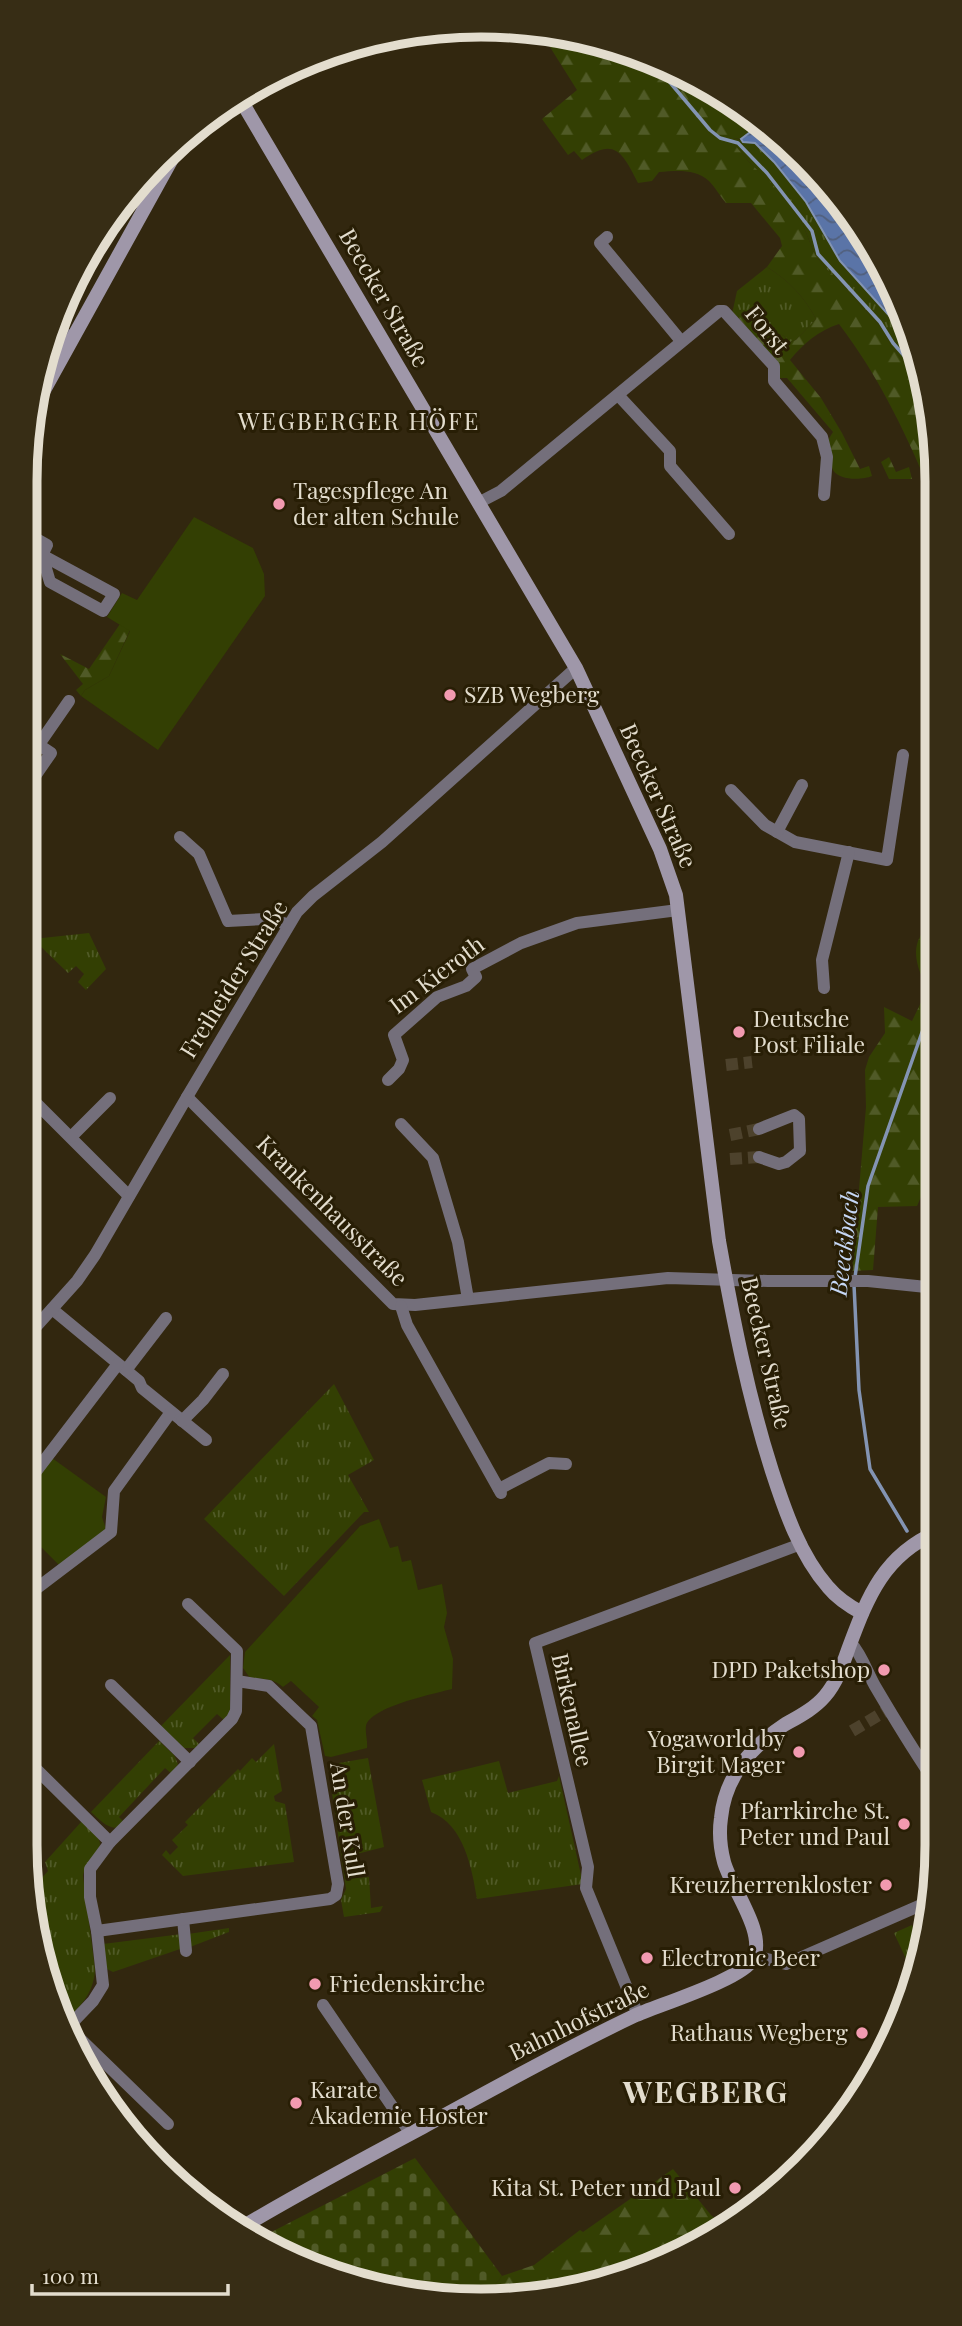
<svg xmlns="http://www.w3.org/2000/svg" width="962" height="2326" font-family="'Playfair Display',serif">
  <defs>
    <pattern id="grass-tufts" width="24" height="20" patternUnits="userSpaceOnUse" patternTransform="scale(1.75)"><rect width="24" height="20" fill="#333f03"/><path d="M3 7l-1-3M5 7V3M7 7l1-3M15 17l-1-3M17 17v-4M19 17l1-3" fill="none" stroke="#505a27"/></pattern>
    <pattern id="forest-firs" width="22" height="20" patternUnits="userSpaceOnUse" patternTransform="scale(1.75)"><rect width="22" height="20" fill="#333f03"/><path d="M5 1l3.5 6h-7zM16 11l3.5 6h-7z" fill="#505a27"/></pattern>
    <pattern id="cemetery-stones" width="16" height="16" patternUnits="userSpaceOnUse" patternTransform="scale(1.75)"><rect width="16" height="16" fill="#333f03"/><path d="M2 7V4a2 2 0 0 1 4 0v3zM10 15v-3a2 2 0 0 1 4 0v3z" fill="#505a27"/></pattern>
    <pattern id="water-waves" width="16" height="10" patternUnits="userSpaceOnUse" patternTransform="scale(1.75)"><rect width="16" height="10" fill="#5a74a7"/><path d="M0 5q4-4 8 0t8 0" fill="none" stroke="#51607d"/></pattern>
  </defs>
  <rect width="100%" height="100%" fill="#32270f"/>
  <g fill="url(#grass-tufts)">
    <path d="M 728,137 L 755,143 L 774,162 L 806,202 L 840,261 L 912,341 L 928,400 L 915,376 L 891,346 L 884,331 L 836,277 L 826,269 L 815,255 L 801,220 L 781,194 L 749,162 Z"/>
    <path d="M 767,267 C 789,281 804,296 816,319 L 796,340 L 790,342 L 784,336 L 732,314 L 737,291 Z"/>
    <path d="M 89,933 L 106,969 L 86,990 L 78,982 L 84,974 L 76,966 L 68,973 L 33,939 Z"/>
    <path d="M 334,1384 L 374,1460 L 348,1475 L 369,1512 L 364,1512 L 284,1596 L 204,1519 Z"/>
    <path d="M 230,1655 L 230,1714 L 224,1720 L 217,1714 L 193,1738 L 201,1746 L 196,1748 L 184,1748 L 161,1726 Z"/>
    <path d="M 159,1741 L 174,1755 L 178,1764 L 173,1775 L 165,1768 L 119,1817 L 125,1823 C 113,1835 101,1821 91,1812 Z"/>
    <path d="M 274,1744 L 282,1791 L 274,1796 L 275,1801 L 285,1804 L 294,1862 L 183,1876 L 162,1855 L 166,1850 L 170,1855 L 178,1847 L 172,1840 L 188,1825 L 185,1822 L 238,1769 L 240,1771 L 252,1758 L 256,1762 Z"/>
    <path d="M 368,1758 L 384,1847 L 353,1855 L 356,1878 L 369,1877 L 371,1908 L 383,1906 L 380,1912 L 344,1917 L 341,1900 L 346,1889 L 330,1779 L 338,1774 L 339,1763 Z"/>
    <path d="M 499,1761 L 508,1793 L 557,1781 L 559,1776 L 583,1884 L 477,1899 C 472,1869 464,1824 431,1812 L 422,1780 Z"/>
    <path d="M 82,1821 C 118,1852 90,1846 83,1876 L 95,1969 C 94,1993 81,2005 66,2021 L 49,1992 L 32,1889 L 48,1871 L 45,1862 Z"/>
    <path d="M 912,1925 L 921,1946 L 917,1972 L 913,1974 L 894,1933 Z"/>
    <path d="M 229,1928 L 229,1932 L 190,1947 L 188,1934 Z"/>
    <path d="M 182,1934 L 183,1948 L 113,1972 L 107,1969 L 103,1944 Z"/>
  </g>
  <g fill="url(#forest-firs)">
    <path d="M 538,28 L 627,49 L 734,101 L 761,124 L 741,139 L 729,138 L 749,162 L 782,194 L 801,220 L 815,255 L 826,269 L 836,277 L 884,331 L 891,346 L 915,376 L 928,400 L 934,422 L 934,485 L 927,484 C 903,427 877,374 839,324 C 818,331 804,343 790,360 L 821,398 L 842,433 L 860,469 L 869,466 L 872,476 C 863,480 839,481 833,470 C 829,462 830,448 828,440 L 833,432 L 787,378 L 780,378 L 777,361 L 736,315 L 784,336 L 790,342 L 796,340 L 816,319 C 804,296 789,281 767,267 L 782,246 L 780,238 L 751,203 L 726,203 C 720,196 715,187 709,181 C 695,168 675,171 659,172 L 652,181 L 638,183 C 622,152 615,137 582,160 L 574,151 L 568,155 L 542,119 L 577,90 Z"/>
    <path d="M 889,457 L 896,472 L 909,467 L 912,479 L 889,479 L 881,462 Z"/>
    <path d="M 120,624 L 130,630 L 109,676 L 85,690 L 81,696 L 76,690 L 83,684 L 60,654 L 89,669 Z"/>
    <path d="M 935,893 L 936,1170 L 927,1183 L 917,1206 L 878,1207 L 873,1270 L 852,1271 L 866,1107 L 865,1070 L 869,1057 L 885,1033 L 884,1007 L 912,1021 L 927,990 C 921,974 912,958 918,941 C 921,934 926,927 928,920 C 930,910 930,902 935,893 Z"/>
    <path d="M 673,2169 L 711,2215 L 726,2228 L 570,2293 L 487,2295 L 502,2276 L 534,2265 L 580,2230 L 583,2232 Z"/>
  </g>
  <path fill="url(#cemetery-stones)" d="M 415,2158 L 502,2276 L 487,2295 L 421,2298 L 254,2241 Z"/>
  <g fill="#333f03">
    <path d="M 194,517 L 253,548 L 264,574 L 265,596 L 158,750 L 81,696 L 85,690 L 109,676 L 130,631 L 107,617 L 122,593 L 137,600 Z"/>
    <path d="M 52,1458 L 106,1497 L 102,1517 L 106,1529 L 60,1566 L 25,1531 L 24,1496 Z"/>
    <path d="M 379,1519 L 390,1548 L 398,1546 L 402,1562 L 411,1560 L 418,1590 L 442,1584 L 447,1613 L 444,1627 L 453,1659 L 452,1689 C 433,1694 370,1707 366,1726 C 365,1733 368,1742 367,1748 L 331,1757 L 325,1756 L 317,1720 L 312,1716 L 319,1707 L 291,1681 L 283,1687 C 272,1678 264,1679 250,1678 L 243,1668 L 245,1652 L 360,1526 Z"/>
  </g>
  <path fill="url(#water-waves)" stroke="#8394b3" stroke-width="2" d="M 761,124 L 824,180 L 903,306 L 912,341 L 840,261 L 806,202 L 774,162 L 755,143 L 743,142 L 741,139 Z"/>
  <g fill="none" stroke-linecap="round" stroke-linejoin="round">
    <g stroke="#8394b3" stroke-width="3.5">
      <path d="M 652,61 L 710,130 L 720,138 L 738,143 L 767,173 L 812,231 L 818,254 L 880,322 L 893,343 L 914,367 L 926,393"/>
      <path d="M 855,1277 L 868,1186 L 926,1021 L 935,1002"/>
      <path d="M 854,1285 L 859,1390 L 870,1469 L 907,1531"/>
      <path d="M 924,1554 L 937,1573"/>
    </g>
    <g stroke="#4d422c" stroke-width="12" stroke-dasharray="12 6" stroke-linecap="butt">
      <path d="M 726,1065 L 752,1062"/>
      <path d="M 730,1135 L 759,1129"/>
      <path d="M 730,1159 L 759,1157"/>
      <path d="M 852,1731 L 889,1709"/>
    </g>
    <g stroke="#746f7b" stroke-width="12">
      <path d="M 607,237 L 600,243 L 681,341"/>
      <path d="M 52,326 L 72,338"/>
      <path d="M 618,395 L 670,451 L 670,466 L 729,534"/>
      <path d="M 478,503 L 501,491 L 719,311 L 724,311 L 774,366 L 774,381 L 822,437 L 827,457 L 824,495"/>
      <path d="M 24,532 L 47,545 L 42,555 L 50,582 L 103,611 L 114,594 L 42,555"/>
      <path d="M 24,766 L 69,701"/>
      <path d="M 731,790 L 765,825 L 795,842 L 887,860 L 903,755"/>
      <path d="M 24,792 L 51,753 L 39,745"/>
      <path d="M 777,832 L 802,785"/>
      <path d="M 180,837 L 199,854 L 228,921 L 265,919 L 288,924"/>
      <path d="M 824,988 L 822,960 L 849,852"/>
      <path d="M 24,1023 L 28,1020"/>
      <path d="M 388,1080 L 399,1069 L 403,1060 L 394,1035 L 437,997 L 466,986 L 476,977 L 472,969 L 521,943 L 577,923 L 678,910"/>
      <path d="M 24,1091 L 129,1196"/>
      <path d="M 187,1097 L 393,1304 L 415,1305 L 668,1278 L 768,1281 L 868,1281 L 936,1288"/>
      <path d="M 401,1124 L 433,1158 L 458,1242 L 468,1299"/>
      <path d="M 759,1129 L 794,1115 L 799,1119 L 800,1151 L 786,1162 L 779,1164 L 759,1157"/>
      <path d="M 71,1137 L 110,1098"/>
      <path d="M 401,1306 L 407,1325 L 501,1493"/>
      <path d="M 52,1309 L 139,1381 L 142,1388 L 206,1440"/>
      <path d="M 24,1340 L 77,1281 L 95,1255 L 187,1097 L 297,912 L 313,896 L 382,842 L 576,668"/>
      <path d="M 126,1370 L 166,1318"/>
      <path d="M 182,1421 L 203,1400 L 223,1374"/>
      <path d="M 24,1487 L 118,1364"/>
      <path d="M 499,1489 L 549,1463 L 566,1464"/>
      <path d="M 24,1598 L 111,1532 L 114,1491 L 171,1412"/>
      <path d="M 851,1643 C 862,1655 867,1672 875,1686 C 895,1720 915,1753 937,1785"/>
      <path d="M 111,1685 L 190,1762"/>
      <path d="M 29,1762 L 110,1842"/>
      <path d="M 183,1919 L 186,1951"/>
      <path d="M 97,1931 L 330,1899 L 336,1895 L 338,1884 L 311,1726 L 269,1686 L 237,1681"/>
      <path d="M 755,1956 L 786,1964 L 928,1902"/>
      <path d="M 323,2005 L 411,2134"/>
      <path d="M 638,2015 L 586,1888 L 588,1867 L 535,1643 L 801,1544"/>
      <path d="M 69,2026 L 93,2001 L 103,1985 L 97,1931 L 90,1897 L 90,1869 L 110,1842 L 232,1719 L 236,1711 L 237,1651 L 188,1604"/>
      <path d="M 71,2030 L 168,2124"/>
    </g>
    <g stroke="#9f97a9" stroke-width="14">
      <path d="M 239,97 L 576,668 L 660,849 L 676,895 L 719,1241 C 733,1319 748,1396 772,1471 C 785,1511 800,1555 828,1587 C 837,1598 849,1606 862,1613"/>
      <path d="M 38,401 L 184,137"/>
      <path d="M 239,2229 C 299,2193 361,2160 423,2127 C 493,2089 562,2050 634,2016 C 658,2005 743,1979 753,1959 C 767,1933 731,1888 724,1862 C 720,1847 719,1832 721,1818 C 725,1777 751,1747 784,1725 C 798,1717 814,1709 825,1696 C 837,1682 843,1664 849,1647 C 868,1596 884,1555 937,1532"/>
    </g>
  </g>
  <g fill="#f29ab0" stroke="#281e05" stroke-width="2.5">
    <circle cx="279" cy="504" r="7"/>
    <circle cx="450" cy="695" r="7"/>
    <circle cx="739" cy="1032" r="7"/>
    <circle cx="884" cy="1670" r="7"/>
    <circle cx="799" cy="1752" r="7"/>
    <circle cx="904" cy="1824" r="7"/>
    <circle cx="886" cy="1885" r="7"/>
    <circle cx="647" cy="1958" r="7"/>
    <circle cx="315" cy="1984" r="7"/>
    <circle cx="862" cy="2033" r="7"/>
    <circle cx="296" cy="2103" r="7"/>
    <circle cx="735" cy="2188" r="7"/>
  </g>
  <g text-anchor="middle" stroke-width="6" stroke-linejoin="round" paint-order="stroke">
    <g font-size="23" fill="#e3ddce" stroke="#281e05">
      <text transform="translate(384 298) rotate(60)" y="8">Beecker Straße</text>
      <text transform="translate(767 330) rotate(51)" y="8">Forst</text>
      <text transform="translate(658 796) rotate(66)" y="8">Beecker Straße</text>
      <text transform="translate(437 975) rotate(-37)" y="8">Im Kieroth</text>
      <text transform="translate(234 979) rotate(-58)" y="8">Freiheider Straße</text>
      <text transform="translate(332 1211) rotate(45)" y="8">Krankenhausstraße</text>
      <text transform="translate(766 1353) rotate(77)" y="8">Beecker Straße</text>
      <text transform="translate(572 1710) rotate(77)" y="8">Birkenallee</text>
      <text transform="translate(347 1820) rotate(81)" y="8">An der Kull</text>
      <text transform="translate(579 2021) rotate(-26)" y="8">Bahnhofstraße</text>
    </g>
    <g font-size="23" fill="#e3ddce" stroke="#281e05" text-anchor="start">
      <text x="293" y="499">Tagespflege An<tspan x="293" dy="26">der alten Schule</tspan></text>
      <text x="464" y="703">SZB Wegberg</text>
      <text x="753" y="1027">Deutsche<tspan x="753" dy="26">Post Filiale</tspan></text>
      <text x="870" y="1678" text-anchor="end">DPD Paketshop</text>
      <text x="785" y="1747" text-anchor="end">Yogaworld by<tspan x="785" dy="26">Birgit Mager</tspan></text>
      <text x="890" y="1819" text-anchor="end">Pfarrkirche St.<tspan x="890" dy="26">Peter und Paul</tspan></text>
      <text x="872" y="1893" text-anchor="end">Kreuzherrenkloster</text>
      <text x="661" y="1966">Electronic Beer</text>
      <text x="329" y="1992">Friedenskirche</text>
      <text x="848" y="2041" text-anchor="end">Rathaus Wegberg</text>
      <text x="310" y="2098">Karate<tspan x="310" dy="26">Akademie Hoster</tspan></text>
      <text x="721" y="2196" text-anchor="end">Kita St. Peter und Paul</text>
    </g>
    <g font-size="24" letter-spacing="2" fill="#e3ddce" stroke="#281e05">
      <text x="359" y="430">WEGBERGER HÖFE</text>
    </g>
    <g font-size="24" font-style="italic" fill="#c6d7f5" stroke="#281e05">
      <text transform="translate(845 1243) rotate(-83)" y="8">Beeckbach</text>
    </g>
    <g font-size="30" font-weight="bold" letter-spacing="2" fill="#e3ddce" stroke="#281e05">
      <text x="706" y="2103">WEGBERG</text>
    </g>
  </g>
  <path d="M0 0H962V2326H0ZM481 37H481A444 444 0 0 1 925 481V1845A444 444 0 0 1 481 2289H481A444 444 0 0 1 37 1845V481A444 444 0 0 1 481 37Z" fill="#372d15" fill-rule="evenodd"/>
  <path fill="none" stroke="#e3ddce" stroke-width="9" d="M481 37H481A444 444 0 0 1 925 481V1845A444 444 0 0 1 481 2289H481A444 444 0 0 1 37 1845V481A444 444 0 0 1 481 37Z"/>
  <path d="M32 2284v10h196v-10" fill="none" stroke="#e3ddce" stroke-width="3.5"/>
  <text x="42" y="2284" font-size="21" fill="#e3ddce" stroke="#281e05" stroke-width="5" paint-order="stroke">100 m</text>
</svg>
